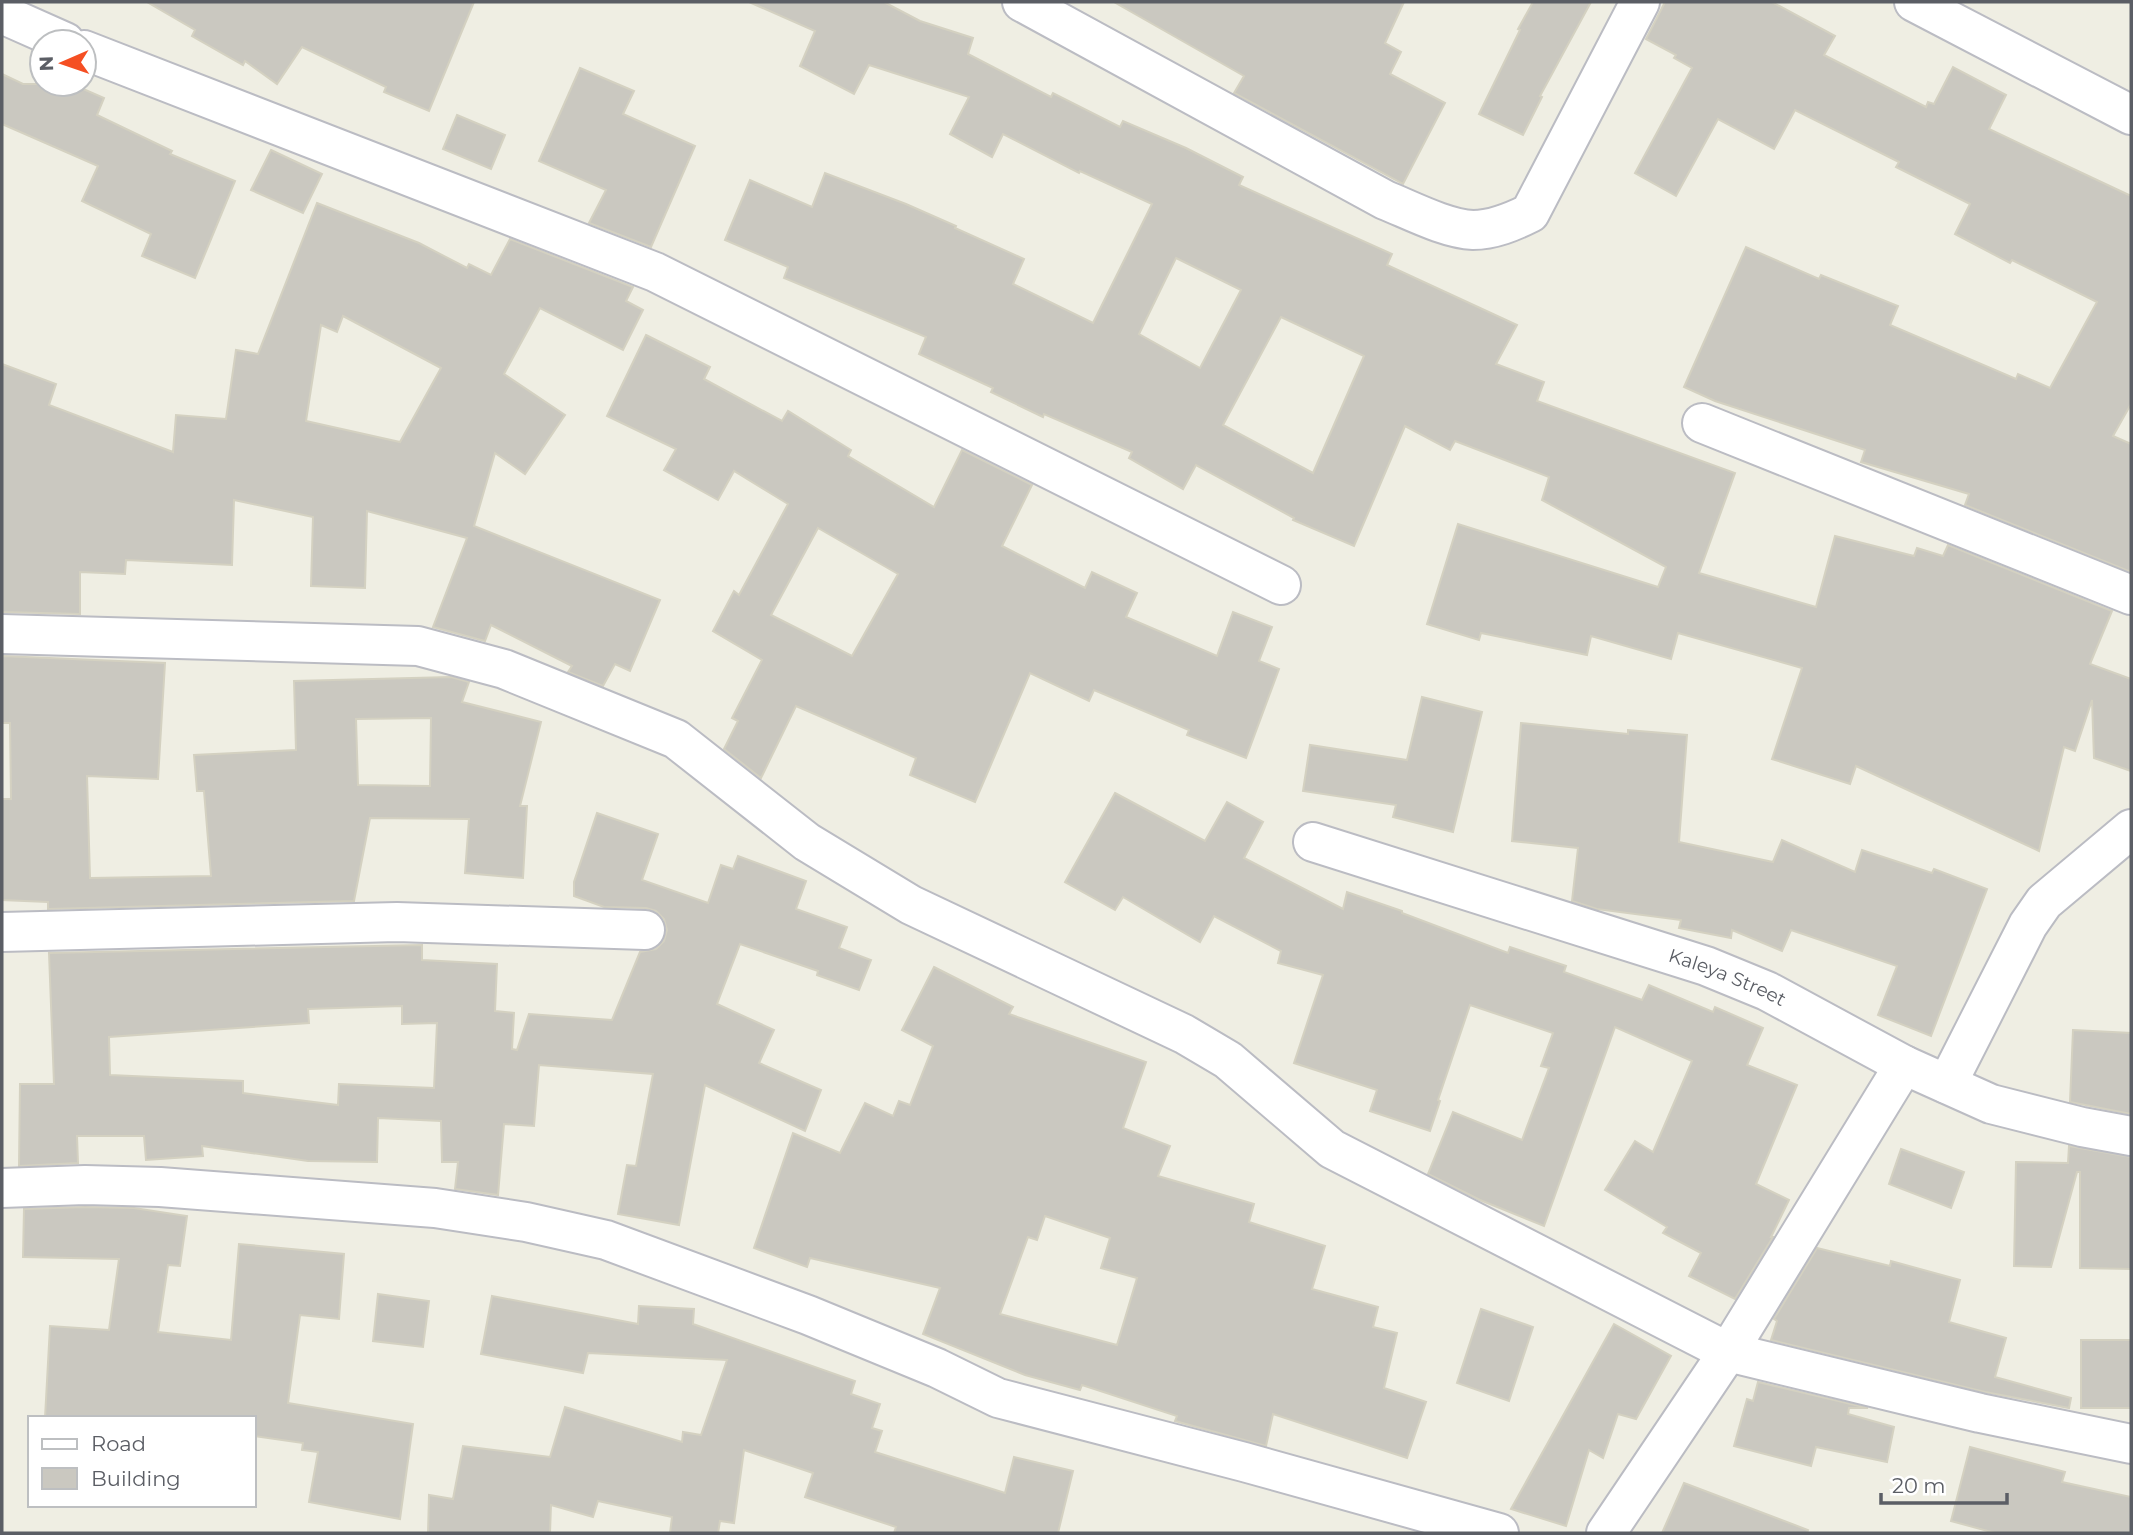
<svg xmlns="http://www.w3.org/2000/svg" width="2133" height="1535" font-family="Montserrat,sans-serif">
  <rect width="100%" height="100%" fill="#efeee3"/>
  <g fill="#cac8c0" stroke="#d4d1c1" stroke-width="2" fill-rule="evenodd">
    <path d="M 147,2 L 474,2 L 429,111 L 384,92 L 386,87 L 302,47 L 277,84 L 245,61 L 243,65 L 192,36 L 195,30 Z"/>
    <path d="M 749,2 L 884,2 L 920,21 L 973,38 L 968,54 L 1051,97 L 1053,93 L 1120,127 L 1123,121 L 1186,148 L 1243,177 L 1239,185 L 1392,254 L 1387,265 L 1517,325 L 1496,364 L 1544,382 L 1537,401 L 1735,473 L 1699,573 L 1816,607 L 1835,536 L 1914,556 L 1917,548 L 1943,556 L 1948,545 L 2112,611 L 2090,664 L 2131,679 L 2131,771 L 2094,758 L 2092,700 L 2075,751 L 2064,747 L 2039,851 L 1856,766 L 1850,784 L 1772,759 L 1802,668 L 1678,633 L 1671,659 L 1591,636 L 1587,655 L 1481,633 L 1479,640 L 1427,624 L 1458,524 L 1658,587 L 1666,567 L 1542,500 L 1549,477 L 1455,441 L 1450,450 L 1405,426 L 1354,546 L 1293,520 L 1294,518 L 1196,465 L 1183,489 L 1129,458 L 1132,452 L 1044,414 L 1043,417 L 991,392 L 993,388 L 919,354 L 926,337 L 784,278 L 788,267 L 725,240 L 750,180 L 812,207 L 825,173 L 906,204 L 956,226 L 955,228 L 1024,259 L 1013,284 L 1093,323 L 1152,204 L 1080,171 L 1079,173 L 1003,134 L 992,157 L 950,134 L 969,97 L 869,65 L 854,94 L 800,66 L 815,31 ZM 1176,258 L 1241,290 L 1200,368 L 1139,334 ZM 1281,317 L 1364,356 L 1313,473 L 1223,425 Z"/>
    <path d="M 1114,2 L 1404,2 L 1385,43 L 1401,52 L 1390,74 L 1445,103 L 1403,184 L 1234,93 L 1244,76 Z"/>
    <path d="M 1533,2 L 1591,2 L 1540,96 L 1542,97 L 1523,135 L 1479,114 L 1520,30 L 1518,29 Z"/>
    <path d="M 1665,2 L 1772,2 L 1835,36 L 1824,55 L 1926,107 L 1928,102 L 1934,104 L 1953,67 L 2006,95 L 1989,129 L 2131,196 L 2131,404 L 2113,436 L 2131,444 L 2131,572 L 1965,505 L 1969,494 L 1861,462 L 1865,450 L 1715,401 L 1684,387 L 1746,247 L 1819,279 L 1821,275 L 1898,306 L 1890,325 L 2016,379 L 2018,374 L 2050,388 L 2097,302 L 2012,260 L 2010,263 L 1955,234 L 1970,204 L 1896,167 L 1899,162 L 1795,110 L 1774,149 L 1718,119 L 1676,196 L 1635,173 L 1692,68 L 1674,58 L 1676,55 L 1646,39 Z"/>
    <path d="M 580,68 L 634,91 L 623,114 L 695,146 L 651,247 L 589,223 L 606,190 L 539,161 Z"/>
    <path d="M 2,74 L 23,84 L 72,84 L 104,98 L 97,115 L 172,151 L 170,154 L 235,181 L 195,278 L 142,256 L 151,234 L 82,201 L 98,166 L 2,124 Z"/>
    <path d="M 457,115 L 505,135 L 491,169 L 443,149 Z"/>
    <path d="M 271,150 L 322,174 L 303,213 L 251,190 Z"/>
    <path d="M 317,203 L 419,243 L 467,268 L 469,264 L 491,275 L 510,239 L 633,287 L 626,301 L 643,310 L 623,350 L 540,308 L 504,374 L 565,415 L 525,474 L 495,453 L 474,526 L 660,600 L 630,671 L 615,664 L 603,686 L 568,672 L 572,666 L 491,625 L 485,641 L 433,627 L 467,538 L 367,511 L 365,588 L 311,586 L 313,517 L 234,500 L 232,565 L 126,560 L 125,574 L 80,572 L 80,614 L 2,612 L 2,364 L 56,384 L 49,405 L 173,452 L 176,415 L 226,419 L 236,350 L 258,354 ZM 343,316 L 441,368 L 400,442 L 306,421 L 321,325 L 337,332 Z"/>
    <path d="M 646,335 L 710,367 L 704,379 L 782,421 L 788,411 L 851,450 L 848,456 L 934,507 L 962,450 L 1032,485 L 1002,546 L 1085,588 L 1092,572 L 1137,593 L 1126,617 L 1217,656 L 1233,612 L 1272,627 L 1259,661 L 1279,669 L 1246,758 L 1187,735 L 1189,730 L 1094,690 L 1089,701 L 1030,673 L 975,802 L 910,775 L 916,758 L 796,706 L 761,778 L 724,749 L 738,721 L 732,718 L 762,660 L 713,631 L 734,591 L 739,595 L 788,504 L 734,471 L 718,500 L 664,470 L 676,449 L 607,416 ZM 818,528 L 898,574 L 852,656 L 771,615 Z"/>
    <path d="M 2,656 L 165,663 L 158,779 L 87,776 L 90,878 L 211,876 L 204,791 L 197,791 L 194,755 L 296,750 L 294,681 L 451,677 L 469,682 L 462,702 L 541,722 L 520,806 L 527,806 L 523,878 L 465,873 L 469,819 L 370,818 L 354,901 L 48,909 L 48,902 L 2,900 L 2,799 L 11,799 L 10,723 L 2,723 ZM 431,718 L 430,786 L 358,785 L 356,719 Z"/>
    <path d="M 1422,697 L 1482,712 L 1453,832 L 1393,817 L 1396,805 L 1303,791 L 1310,745 L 1407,760 Z"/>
    <path d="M 1521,723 L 1628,734 L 1628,730 L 1687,735 L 1679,842 L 1773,862 L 1782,840 L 1855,872 L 1862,850 L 1932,873 L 1934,869 L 1987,889 L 1931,1036 L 1878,1015 L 1897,966 L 1791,930 L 1782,951 L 1732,930 L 1731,938 L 1679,928 L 1681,920 L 1597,909 L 1572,901 L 1578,848 L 1512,841 Z"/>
    <path d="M 1115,793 L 1205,841 L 1227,802 L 1263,822 L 1244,858 L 1343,909 L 1347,892 L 1402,911 L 1402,913 L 1508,953 L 1510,947 L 1566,966 L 1564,972 L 1642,1000 L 1649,985 L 1713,1012 L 1715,1007 L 1763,1028 L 1747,1065 L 1797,1085 L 1756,1184 L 1789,1200 L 1771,1237 L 1773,1237 L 1735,1299 L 1689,1276 L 1701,1253 L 1663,1233 L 1667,1227 L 1605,1190 L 1635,1141 L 1653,1152 L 1692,1061 L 1615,1027 L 1544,1226 L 1480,1200 L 1428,1174 L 1453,1112 L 1522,1140 L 1549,1068 L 1541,1066 L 1553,1033 L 1470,1005 L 1438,1100 L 1440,1101 L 1430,1131 L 1370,1111 L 1377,1090 L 1294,1063 L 1323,975 L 1278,963 L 1281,951 L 1214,916 L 1200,942 L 1123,897 L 1115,910 L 1065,882 Z"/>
    <path d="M 597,813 L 658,834 L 642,880 L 708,903 L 721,865 L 733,869 L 738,856 L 806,881 L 796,909 L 847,927 L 839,948 L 871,960 L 859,990 L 817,975 L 818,971 L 740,944 L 717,1004 L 774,1030 L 759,1063 L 821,1090 L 805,1131 L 705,1085 L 679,1225 L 618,1214 L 627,1165 L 636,1166 L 653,1074 L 539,1065 L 534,1126 L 504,1124 L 498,1195 L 455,1189 L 458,1162 L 442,1162 L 441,1121 L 378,1118 L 377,1162 L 308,1161 L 202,1146 L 203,1156 L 146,1160 L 144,1136 L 77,1136 L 78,1163 L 19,1166 L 20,1084 L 54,1084 L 49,953 L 422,945 L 422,960 L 497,964 L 495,1011 L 514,1013 L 512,1049 L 517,1050 L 529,1014 L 612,1020 L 640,952 L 656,949 L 664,941 L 667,930 L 664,919 L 656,911 L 646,908 L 604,907 L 574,896 L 574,882 ZM 402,1006 L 402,1024 L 437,1023 L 434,1088 L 339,1084 L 338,1105 L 243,1093 L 243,1081 L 110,1075 L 109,1037 L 309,1023 L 308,1009 Z"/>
    <path d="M 934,967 L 1013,1007 L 1009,1014 L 1146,1062 L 1123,1128 L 1170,1146 L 1158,1176 L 1254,1204 L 1249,1222 L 1325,1246 L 1312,1289 L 1378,1307 L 1373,1327 L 1397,1333 L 1384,1388 L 1426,1402 L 1407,1458 L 1273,1414 L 1266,1446 L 1175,1421 L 1177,1416 L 1082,1385 L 1080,1390 L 1025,1375 L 923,1334 L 940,1288 L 810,1258 L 807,1267 L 754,1248 L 793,1133 L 840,1153 L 865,1103 L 893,1116 L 899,1101 L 910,1105 L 933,1046 L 902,1030 ZM 1045,1216 L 1110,1238 L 1101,1268 L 1137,1278 L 1117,1345 L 1000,1314 L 1028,1237 L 1037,1240 Z"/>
    <path d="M 2073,1030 L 2131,1033 L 2131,1114 L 2070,1102 Z"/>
    <path d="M 2069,1146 L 2131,1157 L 2131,1269 L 2080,1268 L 2080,1172 L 2077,1172 L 2051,1267 L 2014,1266 L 2016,1162 L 2068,1163 Z"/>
    <path d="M 1901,1149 L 1964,1172 L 1951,1208 L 1889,1184 Z"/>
    <path d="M 85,1207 L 134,1208 L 187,1216 L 180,1266 L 168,1265 L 158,1332 L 231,1340 L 239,1244 L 344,1254 L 339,1319 L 300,1315 L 288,1403 L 413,1424 L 400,1519 L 309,1502 L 318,1452 L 302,1450 L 303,1443 L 254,1436 L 254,1418 L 45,1418 L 50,1326 L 109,1330 L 119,1259 L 23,1257 L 24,1209 Z"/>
    <path d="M 1817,1248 L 1890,1266 L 1891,1261 L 1960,1280 L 1949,1322 L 2006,1338 L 1995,1377 L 2071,1398 L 2069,1408 L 1985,1392 L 1771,1340 L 1777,1321 L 1774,1319 Z"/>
    <path d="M 378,1294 L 429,1301 L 423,1347 L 373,1341 Z"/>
    <path d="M 492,1296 L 638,1324 L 639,1306 L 694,1309 L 693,1324 L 855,1381 L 851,1394 L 880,1404 L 872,1428 L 882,1431 L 875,1452 L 1005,1493 L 1014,1457 L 1073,1471 L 1058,1533 L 894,1533 L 896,1527 L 805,1497 L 813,1473 L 744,1450 L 734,1523 L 720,1521 L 718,1533 L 670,1533 L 672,1517 L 598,1501 L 593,1517 L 551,1505 L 550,1533 L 428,1533 L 429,1495 L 453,1499 L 463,1446 L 550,1457 L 565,1407 L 682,1442 L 683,1432 L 701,1435 L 727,1360 L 588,1353 L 583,1373 L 481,1354 Z"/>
    <path d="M 1481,1309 L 1533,1327 L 1509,1401 L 1457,1383 Z"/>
    <path d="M 1614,1324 L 1671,1356 L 1636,1419 L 1618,1414 L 1603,1458 L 1589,1450 L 1566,1526 L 1511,1509 Z"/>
    <rect x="2081" y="1340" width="50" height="68"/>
    <path d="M 1758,1382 L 1868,1408 L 1849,1408 L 1848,1414 L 1894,1427 L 1887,1462 L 1816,1447 L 1811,1466 L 1734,1446 L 1747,1399 L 1753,1401 Z"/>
    <path d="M 1970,1447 L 2065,1472 L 2062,1482 L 2131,1497 L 2131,1533 L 1995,1533 L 1951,1521 Z"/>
    <path d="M 1684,1483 L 1808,1530 L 1807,1533 L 1662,1533 Z"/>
  </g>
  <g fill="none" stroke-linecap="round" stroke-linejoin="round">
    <defs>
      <g id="minor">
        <path d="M 1022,2 L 1385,200 C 1410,210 1446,229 1473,230 C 1493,230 1512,222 1530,213 L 1640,2"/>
        <path d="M 1914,2 L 2131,115"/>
        <path d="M 2,14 L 65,42"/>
        <path d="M 84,50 L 655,272 L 1281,585"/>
        <path d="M 1702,423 L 2131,595"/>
        <path d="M 2,634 L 418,646 L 504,669 L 676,739 L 807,842 L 911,905 L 1184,1034 L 1228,1060 L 1332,1149 L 1728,1352 L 1606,1533"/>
        <path id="s1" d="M 1313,842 L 1706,966 L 1767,991 L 1904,1065 L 1991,1104 L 2082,1127 L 2131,1136"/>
        <path d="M 2,932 L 397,922 L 645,930"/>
        <path d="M 1904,1065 L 1728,1352 L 1980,1413 L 2131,1444"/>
        <path d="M 1947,1084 L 2028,925 L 2044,902 L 2131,829"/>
        <path d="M 2,1188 L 85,1185 L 160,1187 L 435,1208 L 526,1222 L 606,1240 L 808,1315 L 937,1368 L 998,1398 L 1244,1462 L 1499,1533"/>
      </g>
    </defs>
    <use href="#minor" stroke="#bbbcc3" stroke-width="42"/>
    <use href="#minor" stroke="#fff" stroke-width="38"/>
  </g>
  <g text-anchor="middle" stroke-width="7" stroke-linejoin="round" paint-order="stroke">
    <g font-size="19" fill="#5b5e65" stroke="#fff">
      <text dy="7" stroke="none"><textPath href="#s1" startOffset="436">Kaleya Street</textPath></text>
    </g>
  </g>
  <rect width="2133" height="1535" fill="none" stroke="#5b5e65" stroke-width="7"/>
  <rect x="28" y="1416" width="228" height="91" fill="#ffffff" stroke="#bdbfc1" stroke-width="2"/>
  <rect x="42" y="1439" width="35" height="10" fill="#ffffff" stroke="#bdbfc1" stroke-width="2"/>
  <text x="91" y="1451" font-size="21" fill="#5b5e65">Road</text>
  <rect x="42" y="1468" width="35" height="21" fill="#cac8c0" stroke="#bdbfc1" stroke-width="2"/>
  <text x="91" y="1486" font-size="21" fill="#5b5e65">Building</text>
  <g transform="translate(63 63) rotate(268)"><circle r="33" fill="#ffffff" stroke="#bdbfc1" stroke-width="2"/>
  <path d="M0-5L12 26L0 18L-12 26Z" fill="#f54f23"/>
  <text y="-10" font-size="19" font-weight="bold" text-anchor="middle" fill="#5b5e65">N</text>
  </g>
  <path d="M1881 1493v10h126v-10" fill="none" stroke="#5b5e65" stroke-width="3.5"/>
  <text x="1892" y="1493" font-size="21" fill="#5b5e65" stroke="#ffffff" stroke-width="5" paint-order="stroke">20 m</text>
</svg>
